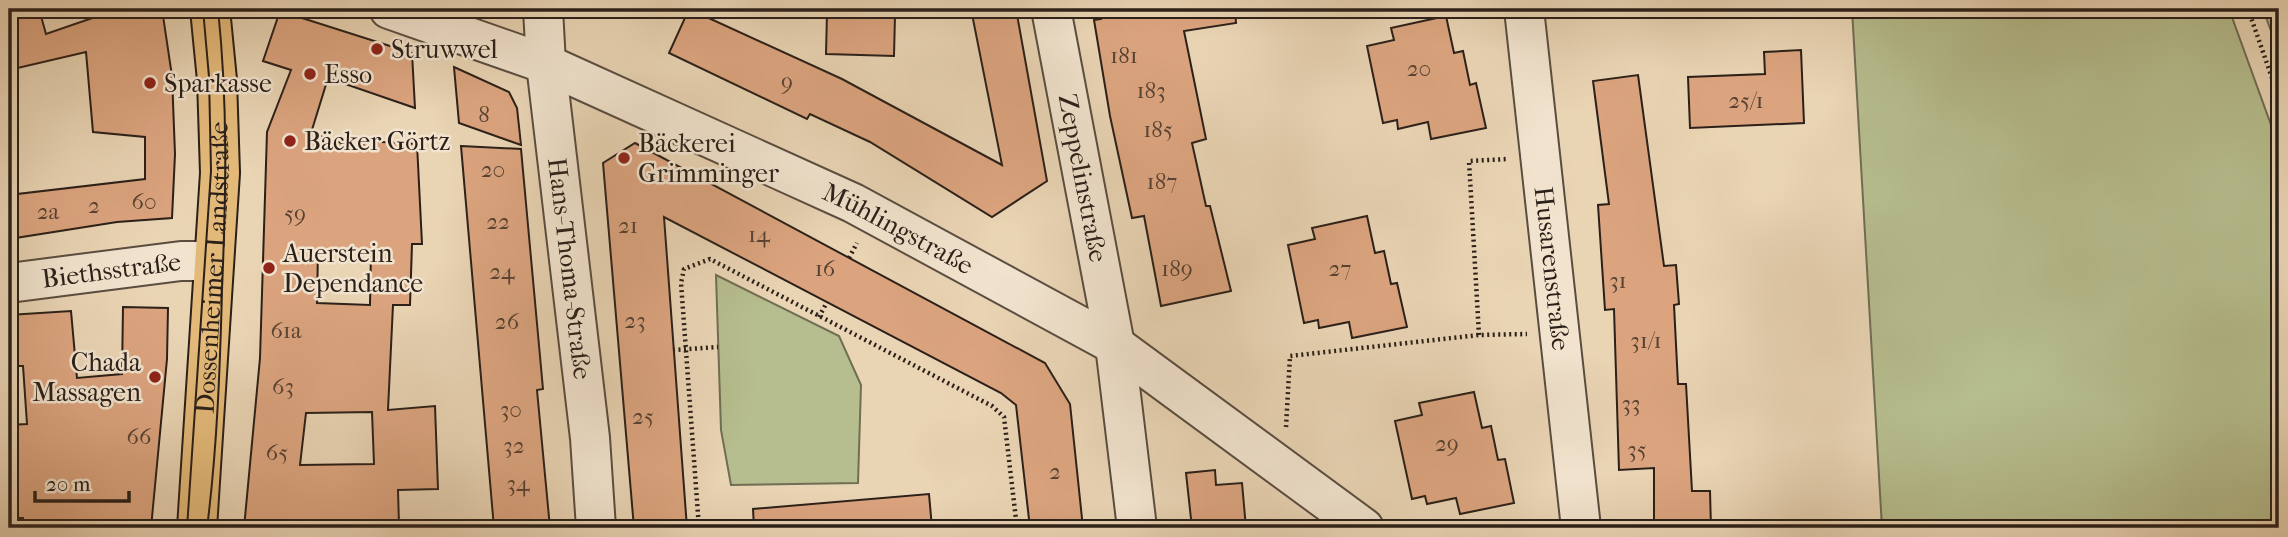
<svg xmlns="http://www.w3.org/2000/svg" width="2288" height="537" font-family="'IM FELL French Canon',serif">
  <rect width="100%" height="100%" fill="#e9d4b4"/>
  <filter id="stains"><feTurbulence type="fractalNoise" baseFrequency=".00286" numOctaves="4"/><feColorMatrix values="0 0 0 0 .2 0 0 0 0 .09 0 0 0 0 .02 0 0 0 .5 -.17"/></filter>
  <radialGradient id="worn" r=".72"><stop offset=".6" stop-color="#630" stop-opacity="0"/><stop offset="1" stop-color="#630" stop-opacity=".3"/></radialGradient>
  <g fill="#b6bd8e" stroke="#706e54" stroke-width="2">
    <path d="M 1852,9 L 2229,9 L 2279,147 L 2279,528 L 1882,528 Z"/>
    <path d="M 2263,9 L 2279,9 L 2279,53 Z"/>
    <path d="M 716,275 L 839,336 L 861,385 L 858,483 L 731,485 L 721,430 Z"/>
  </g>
  <g fill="#dba47f" stroke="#2b2019" stroke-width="2" fill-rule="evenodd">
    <path d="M 9,9 L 39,9 L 46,34 L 104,14 L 103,9 L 162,9 L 172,76 L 175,154 L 172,218 L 117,222 L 9,239 L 9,195 L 145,179 L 145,137 L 93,132 L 86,52 L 9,70 Z"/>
    <path d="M 689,9 L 842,79 L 1002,165 L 971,9 L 1016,9 L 1047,181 L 992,217 L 870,142 L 810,114 L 807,119 L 669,53 Z"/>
    <path d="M 1099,9 L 1235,9 L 1236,23 L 1184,31 L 1206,139 L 1192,143 L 1206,206 L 1210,206 L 1231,291 L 1161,306 L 1144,216 L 1132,218 L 1110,116 L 1094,20 L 1101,19 Z"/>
    <path d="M 280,11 L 412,53 L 415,108 L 328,78 L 311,133 L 363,150 L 364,141 L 417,144 L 422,244 L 412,244 L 410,305 L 393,305 L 388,410 L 435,406 L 438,489 L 398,490 L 399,525 L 390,525 L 390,528 L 244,528 L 260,358 L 267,132 L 291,70 L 263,61 ZM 318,251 L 371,251 L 370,305 L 317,303 ZM 372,412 L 374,464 L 300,465 L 306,413 Z"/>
    <path d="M 827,13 L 895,15 L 894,56 L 826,54 Z"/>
    <path d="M 1446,16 L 1454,53 L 1463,51 L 1470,85 L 1476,83 L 1486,128 L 1431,139 L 1428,122 L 1398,129 L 1397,120 L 1383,123 L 1367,46 L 1394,40 L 1391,28 Z"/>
    <path d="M 1801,50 L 1804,123 L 1690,128 L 1688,77 L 1765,74 L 1764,52 Z"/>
    <path d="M 454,67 L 509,92 L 517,108 L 521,145 L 459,123 Z"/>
    <path d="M 1638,75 L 1664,266 L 1676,265 L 1679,304 L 1674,305 L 1678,384 L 1686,384 L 1692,491 L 1710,491 L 1711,528 L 1654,528 L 1654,468 L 1619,470 L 1614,309 L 1605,310 L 1598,205 L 1609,204 L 1593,81 Z"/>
    <path d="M 635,143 L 1045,363 L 1070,404 L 1083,528 L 1030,528 L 1016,405 L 1001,393 L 664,217 L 687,528 L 634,528 L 603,163 Z"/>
    <path d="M 461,146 L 521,149 L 543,389 L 537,390 L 550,528 L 494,528 Z"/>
    <path d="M 1367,216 L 1375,253 L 1384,251 L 1391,284 L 1397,283 L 1407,327 L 1352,338 L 1349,322 L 1319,328 L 1318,320 L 1304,323 L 1288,245 L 1315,239 L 1312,228 Z"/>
    <path d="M 123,307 L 168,308 L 167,359 L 151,528 L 21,528 L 23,518 L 9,518 L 9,425 L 27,424 L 23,366 L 12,366 L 9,315 L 71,311 L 77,378 L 122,374 Z"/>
    <path d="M 1474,392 L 1482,428 L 1491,426 L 1498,460 L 1505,459 L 1514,503 L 1460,514 L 1456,498 L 1427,504 L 1425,496 L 1412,499 L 1395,421 L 1422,415 L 1419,403 Z"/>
    <path d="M 1215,470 L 1216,485 L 1242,483 L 1246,528 L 1192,528 L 1186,473 Z"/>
    <path d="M 929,494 L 932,528 L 754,528 L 753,509 Z"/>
  </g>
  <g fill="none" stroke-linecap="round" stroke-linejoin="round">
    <defs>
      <g id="minor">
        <path id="s1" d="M 389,9 L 546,64 L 853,203 L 1115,345 L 1364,528"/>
        <path id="s2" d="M 543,9 L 546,64 L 590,438 L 596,528"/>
        <path id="s3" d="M 1051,9 L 1115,345 L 1137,528"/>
        <path id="s4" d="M 1524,9 L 1581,528"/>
        <path id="s5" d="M 9,283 L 181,261 L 214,261"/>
      </g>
      <g id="major">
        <path id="s6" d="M 197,528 L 220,173 L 217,80 L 210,9"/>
      </g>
    </defs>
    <use href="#minor" stroke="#5a4d40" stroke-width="42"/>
    <use href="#major" stroke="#2b2019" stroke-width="42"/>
    <g stroke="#2b2019" stroke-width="4.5" stroke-dasharray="2 3.5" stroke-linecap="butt">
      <path d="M 2248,9 L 2279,98"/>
      <path d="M 849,258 L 857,243"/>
      <path d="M 819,317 L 827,302"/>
      <path d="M 1479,335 L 1469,161 L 1508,159"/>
      <path d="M 673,350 L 718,347"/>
      <path d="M 1286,427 L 1290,356 L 1479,335 L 1527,334"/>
      <path d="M 699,528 L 681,283 L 684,269 L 710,259 L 992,406 L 1004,417 L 1017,528"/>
      <path d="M 1504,528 L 1548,524"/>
    </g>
    <use href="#minor" stroke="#f1e3ce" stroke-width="38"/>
    <use href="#major" stroke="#e4ba7a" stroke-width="38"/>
    <g stroke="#2b2019" stroke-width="2">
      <path d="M 187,528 L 211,171 L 209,77 L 203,9"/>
      <path d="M 207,528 C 217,450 220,369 222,290 C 226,194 228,104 218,9"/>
    </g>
  </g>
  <g fill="#8f2418" stroke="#f1e3ce" stroke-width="2.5">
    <circle cx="377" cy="49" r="7"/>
    <circle cx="310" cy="74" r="7"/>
    <circle cx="150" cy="83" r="7"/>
    <circle cx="290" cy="141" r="7"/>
    <circle cx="624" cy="158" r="7"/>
    <circle cx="269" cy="268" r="7"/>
    <circle cx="155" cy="377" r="7"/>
  </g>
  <g text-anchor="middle" stroke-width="5" stroke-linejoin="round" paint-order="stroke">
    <g font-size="23" fill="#574132">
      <text x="1124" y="63">181</text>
      <text x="1419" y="76">20</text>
      <text x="787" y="89">9</text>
      <text x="1151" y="98">183</text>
      <text x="1746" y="108">25/1</text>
      <text x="484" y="122">8</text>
      <text x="1158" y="137">185</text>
      <text x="493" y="177">20</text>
      <text x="1162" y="189">187</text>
      <text x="144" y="209">60</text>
      <text x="94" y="213">2</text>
      <text x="48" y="219">2a</text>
      <text x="295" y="221">59</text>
      <text x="498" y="229">22</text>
      <text x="628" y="233">21</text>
      <text x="759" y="242">14</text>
      <text x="825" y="276">16</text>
      <text x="1177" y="276">189</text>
      <text x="1340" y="276">27</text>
      <text x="502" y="279">24</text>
      <text x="1618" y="288">31</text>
      <text x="635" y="328">23</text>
      <text x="507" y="329">26</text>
      <text x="286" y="338">61a</text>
      <text x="1646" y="348">31/1</text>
      <text x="283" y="394">63</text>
      <text x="1631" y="411">33</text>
      <text x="511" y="417">30</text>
      <text x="643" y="424">25</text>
      <text x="139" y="444">66</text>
      <text x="1447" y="451">29</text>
      <text x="514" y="453">32</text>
      <text x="1637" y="457">35</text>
      <text x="277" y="460">65</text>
      <text x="1055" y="479">2</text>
      <text x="518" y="491">34</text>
    </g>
    <g font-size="26" fill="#2b2019" stroke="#f1e3ce" text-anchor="start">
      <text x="391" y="58">Struwwel</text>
      <text x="324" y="83">Esso</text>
      <text x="164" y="92">Sparkasse</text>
      <text x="304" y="150">Bäcker Görtz</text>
      <text x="638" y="152">Bäckerei<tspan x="638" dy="30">Grimminger</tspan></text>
      <text x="283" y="262">Auerstein<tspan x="283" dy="30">Dependance</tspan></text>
      <text x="141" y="371" text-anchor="end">Chada<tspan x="141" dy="30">Massagen</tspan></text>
    </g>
    <g font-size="26" fill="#2b2019" stroke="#f1e3ce">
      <text dy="9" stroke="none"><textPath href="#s3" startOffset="172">Zeppelinstraße</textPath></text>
      <text dy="9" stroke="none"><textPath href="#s1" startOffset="555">Mühlingstraße</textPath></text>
      <text dy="9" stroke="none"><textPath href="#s6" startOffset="261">Dossenheimer Landstraße</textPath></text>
      <text dy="9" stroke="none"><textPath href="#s2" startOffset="261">Hans-Thoma-Straße</textPath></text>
      <text dy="9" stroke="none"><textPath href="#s4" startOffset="261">Husarenstraße</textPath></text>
      <text dy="9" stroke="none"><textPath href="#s5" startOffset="103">Biethsstraße</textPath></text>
    </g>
  </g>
  <rect width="2288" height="537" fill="none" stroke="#e9d4b4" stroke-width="35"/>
  <rect x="10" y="10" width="2267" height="516" fill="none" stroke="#2b2019" stroke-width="3.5"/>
  <rect x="18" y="18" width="2253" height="502" fill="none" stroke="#2b2019" stroke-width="2"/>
  <path d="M35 491v10h94v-10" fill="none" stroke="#2b2019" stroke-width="3.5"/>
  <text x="46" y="491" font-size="21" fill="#2b2019" stroke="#f1e3ce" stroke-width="5" paint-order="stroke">20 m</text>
  <rect width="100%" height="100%" filter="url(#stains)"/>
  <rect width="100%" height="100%" fill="url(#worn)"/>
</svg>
